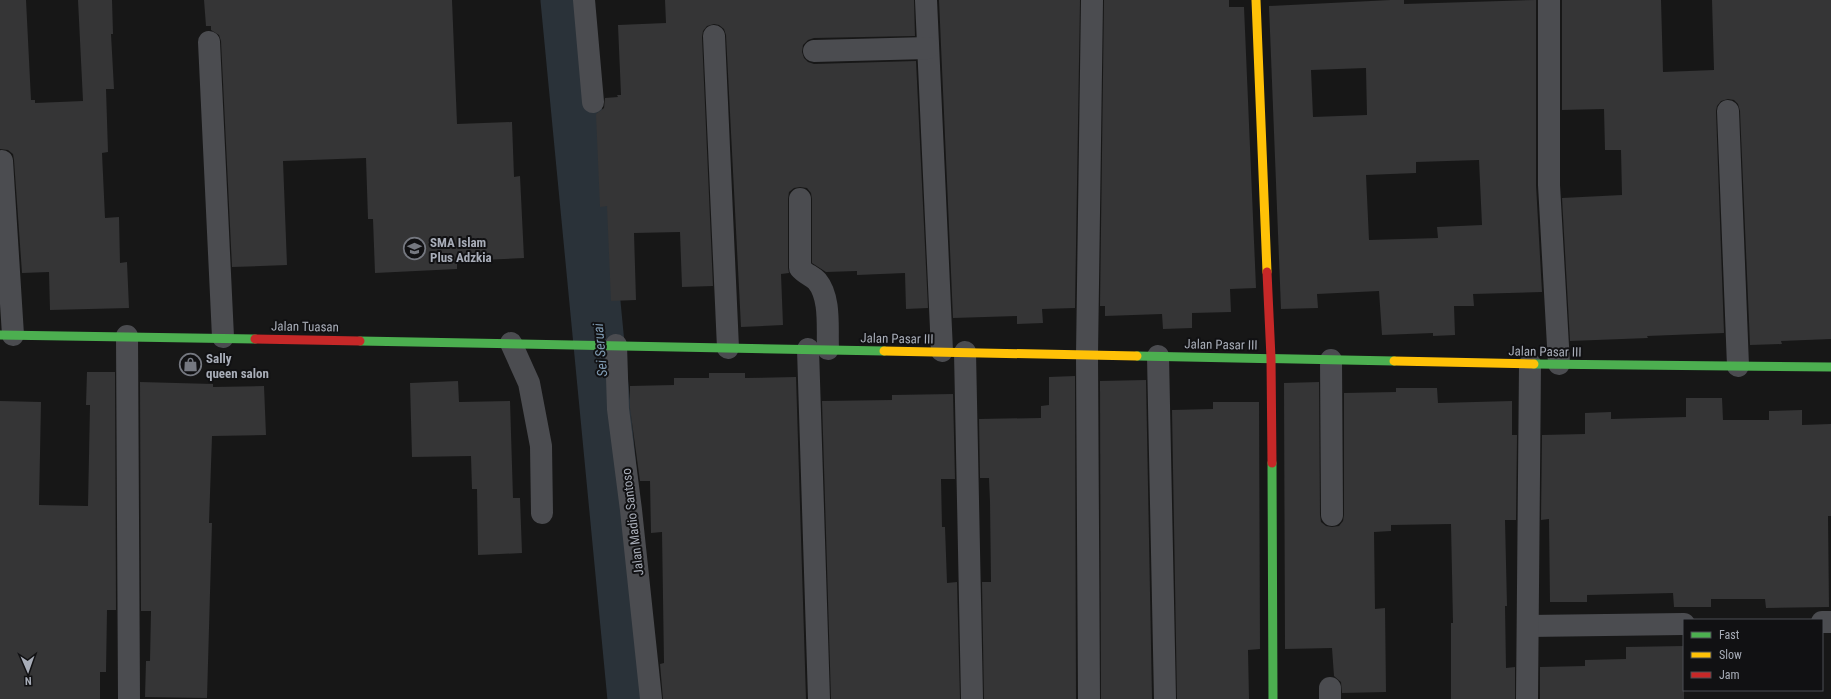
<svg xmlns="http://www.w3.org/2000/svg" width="1831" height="699" font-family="'Roboto Condensed',sans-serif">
  <rect width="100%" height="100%" fill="#171717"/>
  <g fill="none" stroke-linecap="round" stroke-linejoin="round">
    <path stroke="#2a3239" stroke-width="51" d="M 566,0 L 633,699"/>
  </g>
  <g fill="#353536" fill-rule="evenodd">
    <path d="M 0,0 L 26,0 L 31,100 L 35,100 L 35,103 L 83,101 L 78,0 L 112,0 L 113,34 L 111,34 L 114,89 L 106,89 L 108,152 L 102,153 L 105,218 L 119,217 L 120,263 L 127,262 L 129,308 L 50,310 L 49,272 L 22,273 L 14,160 L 13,154 L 8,150 L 0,149 Z"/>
    <path d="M 204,0 L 452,0 L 457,124 L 512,122 L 514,177 L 520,176 L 524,258 L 457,261 L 457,269 L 375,273 L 373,219 L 368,219 L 366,158 L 283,161 L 287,265 L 232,267 L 221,41 L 219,35 L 211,30 L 211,26 L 206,26 Z"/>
    <path d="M 665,0 L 914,0 L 915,36 L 814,38 L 808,40 L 803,45 L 802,52 L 804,58 L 808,62 L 814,64 L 916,61 L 928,308 L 906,309 L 905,273 L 857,275 L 857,271 L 826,272 L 812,263 L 812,199 L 811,193 L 807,188 L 800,187 L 794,188 L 789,192 L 788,199 L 788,268 L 789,273 L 781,274 L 783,325 L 741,327 L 726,35 L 724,29 L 719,25 L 714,24 L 707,26 L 703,31 L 702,37 L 713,286 L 682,287 L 680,232 L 634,233 L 636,300 L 611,301 L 607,206 L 600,207 L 596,114 L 604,108 L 605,98 L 618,97 L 617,95 L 621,95 L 618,25 L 666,23 Z"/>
    <path d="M 939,0 L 1080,0 L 1075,308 L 1042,309 L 1043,323 L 1017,324 L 1017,316 L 953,318 Z"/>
    <path d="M 1104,0 L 1229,0 L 1229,7 L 1244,7 L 1256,288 L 1230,289 L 1231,312 L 1192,313 L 1192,328 L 1163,329 L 1162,314 L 1105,316 L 1105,306 L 1100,306 Z"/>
    <path d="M 1391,0 L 1404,0 L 1404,4 L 1536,0 L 1536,185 L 1542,292 L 1473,294 L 1474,306 L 1454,306 L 1455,335 L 1433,336 L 1433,333 L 1382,335 L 1379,291 L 1317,294 L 1318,308 L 1281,309 L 1269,6 ZM 1366,68 L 1367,115 L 1313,117 L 1311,70 ZM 1479,160 L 1482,225 L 1437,227 L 1438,238 L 1369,240 L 1366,175 L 1416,173 L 1416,162 Z"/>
    <path d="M 1562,0 L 1661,0 L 1663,72 L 1714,70 L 1712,0 L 1831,0 L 1831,339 L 1781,341 L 1782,344 L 1750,345 L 1740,111 L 1738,104 L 1734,100 L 1728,99 L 1721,101 L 1717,106 L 1716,111 L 1724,333 L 1647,336 L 1648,338 L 1570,341 L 1562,198 L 1622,195 L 1621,150 L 1605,150 L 1604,109 L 1562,110 Z"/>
    <path d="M 87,372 L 115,372 L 116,610 L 107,610 L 106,672 L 100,672 L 100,699 L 0,699 L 0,401 L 41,402 L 39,505 L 88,506 L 90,405 L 86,405 Z"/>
    <path d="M 709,373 L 745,373 L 745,378 L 796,377 L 806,699 L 663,699 L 660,664 L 664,663 L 662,532 L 651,533 L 650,481 L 640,481 L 630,408 L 630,386 L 674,385 L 674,378 L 709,378 Z"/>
    <path d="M 1075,376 L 1076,699 L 984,699 L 982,582 L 991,582 L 990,502 L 989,478 L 980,478 L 979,419 L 1041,418 L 1041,406 L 1049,405 L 1049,377 Z"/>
    <path d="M 1146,380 L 1152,699 L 1101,699 L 1100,381 Z"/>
    <path d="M 458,381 L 459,402 L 510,401 L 513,498 L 520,498 L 522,553 L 478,555 L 477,489 L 472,489 L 471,456 L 412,457 L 410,383 Z"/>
    <path d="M 140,382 L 213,384 L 213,387 L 264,386 L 266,435 L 212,436 L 209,523 L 212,523 L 207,698 L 145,697 L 146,661 L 150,661 L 151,611 L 141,611 Z"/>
    <path d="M 1319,382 L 1320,515 L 1321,522 L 1326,526 L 1332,527 L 1339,526 L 1343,521 L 1344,515 L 1344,393 L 1396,392 L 1396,388 L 1437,388 L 1438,403 L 1512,401 L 1512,435 L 1517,435 L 1516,520 L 1505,520 L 1507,606 L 1505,606 L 1506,668 L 1515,667 L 1515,699 L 1451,699 L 1451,623 L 1453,623 L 1451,524 L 1391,525 L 1391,531 L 1374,532 L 1375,609 L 1385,608 L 1386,692 L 1342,693 L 1341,682 L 1334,676 L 1332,648 L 1285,649 L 1284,383 Z"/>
    <path d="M 953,394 L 955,479 L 941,479 L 942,527 L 945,527 L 947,583 L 957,582 L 960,699 L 831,699 L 822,401 L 892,400 L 892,395 Z"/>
    <path d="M 1686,398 L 1722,398 L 1723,420 L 1769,420 L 1769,411 L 1802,410 L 1802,425 L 1831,424 L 1831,516 L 1828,516 L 1829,607 L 1766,608 L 1765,599 L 1711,599 L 1711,607 L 1674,607 L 1673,593 L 1587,595 L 1587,602 L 1550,602 L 1549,519 L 1541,520 L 1542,435 L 1585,434 L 1585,413 L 1611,412 L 1611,419 L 1686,417 Z"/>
    <path d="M 1213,402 L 1259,402 L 1260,649 L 1248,650 L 1249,699 L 1177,699 L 1172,410 L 1213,409 Z"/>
    <path d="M 1684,646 L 1684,699 L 1540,699 L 1540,667 L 1585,666 L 1585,660 L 1626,659 L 1626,647 Z"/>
  </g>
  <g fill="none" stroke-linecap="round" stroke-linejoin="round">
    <g stroke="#4b4c50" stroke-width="22">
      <path d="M 584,0 L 593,102"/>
      <path d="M 926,0 L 942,351"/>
      <path d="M 1549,0 L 1549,185 L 1559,364"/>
      <path d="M 714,36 L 728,348"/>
      <path d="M 209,42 L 223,337"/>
      <path d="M 814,51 L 928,48"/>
      <path d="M 1728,111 L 1738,366"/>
      <path d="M 2,161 L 13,335"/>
      <path d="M 800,199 L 800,268 C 805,274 812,276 817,281 C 831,298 827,328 828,349"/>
      <path d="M 127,336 L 129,699"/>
      <path d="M 511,343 L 529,383 L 541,446 L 542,513"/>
      <path d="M 616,345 L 618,409 L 631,510 L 651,699"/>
      <path d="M 808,349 L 819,699"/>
      <path d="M 965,352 L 972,699"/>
      <path d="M 1158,356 L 1165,699"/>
      <path d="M 1331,360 L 1332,515"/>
      <path d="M 1822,622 L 1831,622"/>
      <path d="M 1528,626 L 1684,624"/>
      <path d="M 1089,699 L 1087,355 L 1092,0"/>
      <path d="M 1330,699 L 1330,688"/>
      <path d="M 1527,699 L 1530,364"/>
    </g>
    <g stroke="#4caf50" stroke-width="9">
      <path d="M 0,335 L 255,339"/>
      <path d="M 360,341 L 884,351"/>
      <path d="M 1137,356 L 1394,361"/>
      <path d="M 1534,364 L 1831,367"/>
      <path d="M 1272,463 L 1273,699"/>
    </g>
    <g stroke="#ffc107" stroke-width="9">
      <path d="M 1256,0 L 1267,272"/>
      <path d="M 884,351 L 1137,356"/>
      <path d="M 1394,361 L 1534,364"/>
    </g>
    <g stroke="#c62828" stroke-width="9">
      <path d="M 1267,272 L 1271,358 L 1272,463"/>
      <path d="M 255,339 L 360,341"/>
    </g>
  </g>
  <defs>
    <symbol id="school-ring" viewBox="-11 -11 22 22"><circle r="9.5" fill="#111113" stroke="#757880" stroke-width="1.5"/><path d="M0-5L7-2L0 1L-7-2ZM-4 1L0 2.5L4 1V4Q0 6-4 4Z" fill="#757880"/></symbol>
    <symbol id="shop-ring" viewBox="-11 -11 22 22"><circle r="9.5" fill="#111113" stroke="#757880" stroke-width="1.5"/><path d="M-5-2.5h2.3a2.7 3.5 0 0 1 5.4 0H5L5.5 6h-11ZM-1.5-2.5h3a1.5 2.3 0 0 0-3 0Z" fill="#757880"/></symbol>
  </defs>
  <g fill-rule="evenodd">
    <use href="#school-ring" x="402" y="236" width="25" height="25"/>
    <use href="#shop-ring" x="178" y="352" width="25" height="25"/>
  </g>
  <g text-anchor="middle" stroke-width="4" stroke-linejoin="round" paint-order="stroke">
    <g font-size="13" font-weight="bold" fill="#a8adb8" stroke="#111113" text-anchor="start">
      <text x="430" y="247">SMA Islam<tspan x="430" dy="15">Plus Adzkia</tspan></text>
      <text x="206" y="363">Sally<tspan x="206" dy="15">queen salon</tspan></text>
    </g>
    <g font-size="13" fill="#a8adb8" stroke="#111113">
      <text transform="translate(305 326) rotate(1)" y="5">Jalan Tuasan</text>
      <text transform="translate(897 338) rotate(1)" y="5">Jalan Pasar III</text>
      <text transform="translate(1221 344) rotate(1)" y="5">Jalan Pasar III</text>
      <text transform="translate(1545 351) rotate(1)" y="5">Jalan Pasar III</text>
      <text transform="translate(632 522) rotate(-97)" y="5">Jalan Madio Santoso</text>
    </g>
    <g font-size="14" font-style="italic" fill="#7f9bb3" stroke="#111113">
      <text transform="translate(600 350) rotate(-95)" y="5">Sei Seruai</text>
    </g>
  </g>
  <rect x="1683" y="619" width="140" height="72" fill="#111113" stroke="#4d4f55"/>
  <rect x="1691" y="632" width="20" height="6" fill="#4caf50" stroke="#4d4f55"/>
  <text x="1719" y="639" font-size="12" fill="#a8adb8">Fast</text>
  <rect x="1691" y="652" width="20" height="6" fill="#ffc107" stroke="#4d4f55"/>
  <text x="1719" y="659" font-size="12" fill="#a8adb8">Slow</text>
  <rect x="1691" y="672" width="20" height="6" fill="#c62828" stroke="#4d4f55"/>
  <text x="1719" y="679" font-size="12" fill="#a8adb8">Jam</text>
  <g transform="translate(28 671) rotate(178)" stroke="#111113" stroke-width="3" paint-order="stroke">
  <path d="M0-3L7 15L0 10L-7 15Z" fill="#a8adb8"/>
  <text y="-6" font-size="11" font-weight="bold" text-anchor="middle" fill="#a8adb8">N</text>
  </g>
</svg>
